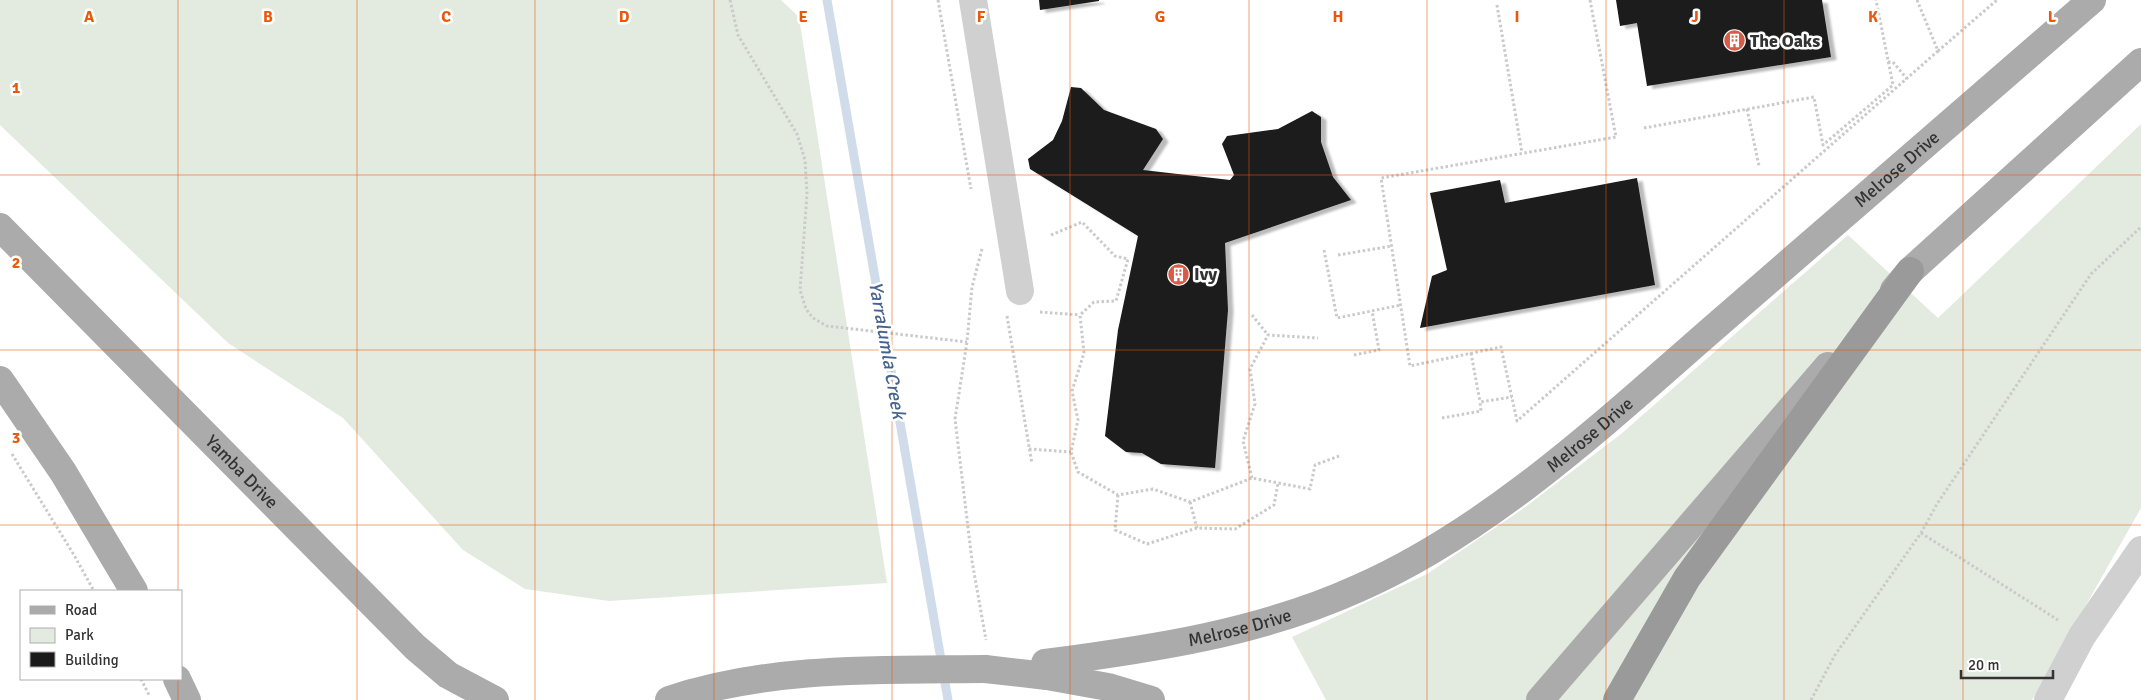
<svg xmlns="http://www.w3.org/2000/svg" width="2141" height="700" font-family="Signika,sans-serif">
  <defs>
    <filter id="shadow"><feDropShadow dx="5.5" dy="3" stdDeviation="1" flood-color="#0004"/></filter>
  </defs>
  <rect width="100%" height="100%" fill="#fff"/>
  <g fill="#e3ebe0">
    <path d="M 0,0 L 781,0 L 799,17 L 887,583 L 609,601 L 525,589 L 463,550 L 343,418 L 228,343 L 0,125 Z"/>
    <path d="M 2141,124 L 2141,508 L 2032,700 L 1326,700 L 1292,637 L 1427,574 L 1524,508 L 1621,434 L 1848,235 L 1938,318 Z"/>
  </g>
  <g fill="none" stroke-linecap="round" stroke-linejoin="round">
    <path stroke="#d1dceb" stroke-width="9" d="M 827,0 L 948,700"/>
  </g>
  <g fill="#1a1a1a" filter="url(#shadow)">
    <path d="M 1039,0 L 1099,0 L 1099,1 L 1040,10 Z"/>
    <path d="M 1616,0 L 1822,0 L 1831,57 L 1647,86 L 1637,23 L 1620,26 Z"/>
    <path d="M 1071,87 L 1081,88 L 1104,110 L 1156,129 L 1163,139 L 1143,170 L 1230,180 L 1234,175 L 1222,144 L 1227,136 L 1278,129 L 1312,111 L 1321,117 L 1321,142 L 1333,177 L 1351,200 L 1225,243 L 1228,310 L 1215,468 L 1161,464 L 1142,453 L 1126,452 L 1105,436 L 1118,330 L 1138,236 L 1030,169 L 1028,159 L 1053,140 L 1062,121 Z"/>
    <path d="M 1637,178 L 1655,285 L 1420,328 L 1432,276 L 1447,270 L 1430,193 L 1500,180 L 1505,203 Z"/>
  </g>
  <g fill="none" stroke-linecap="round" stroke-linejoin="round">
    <g stroke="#cacaca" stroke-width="3" stroke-dasharray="2.5 2.5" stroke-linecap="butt">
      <path d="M 730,0 L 738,35 L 797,134 L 805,160 L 807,194 L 800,290 L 806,309 L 813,318 L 827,326 L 967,342"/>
      <path d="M 938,0 L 971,189"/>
      <path d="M 1590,0 L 1616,137 L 1381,178 L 1410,366 L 1501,347 L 1517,421 L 1938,51"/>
      <path d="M 1917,0 L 1938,51 L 1997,0"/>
      <path d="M 1497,5 L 1522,153"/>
      <path d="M 1888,62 L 1893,62 L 1907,79"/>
      <path d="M 1747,109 L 1759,166"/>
      <path d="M 1644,128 L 1814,97 L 1823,145 L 1893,85 L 1876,0"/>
      <path d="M 1051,235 L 1082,222 L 1115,256 L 1128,259 L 1116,301 L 1094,302 L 1080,315 L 1084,353 L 1072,391 L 1078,420 L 1071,452 L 1078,472 L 1118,495 L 1153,489 L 1190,502 L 1252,478 L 1310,489 L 1315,465 L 1339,456"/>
      <path d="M 982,249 L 972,287 L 967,342 L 955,419 L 972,561 L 986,640"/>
      <path d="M 1324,250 L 1337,318 L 1401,305"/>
      <path d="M 1338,255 L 1392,246"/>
      <path d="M 1040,312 L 1080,315"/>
      <path d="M 1252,315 L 1268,335"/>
      <path d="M 1007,316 L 1032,464"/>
      <path d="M 1471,353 L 1480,402"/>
      <path d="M 1354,355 L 1379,350 L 1372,311"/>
      <path d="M 1442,418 L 1481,411 L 1480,402 L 1512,397"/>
      <path d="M 1029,449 L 1071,452"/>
      <path d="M 12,454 L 74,555 L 94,591"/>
      <path d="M 1252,478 L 1243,441 L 1255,404 L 1250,369 L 1268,335 L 1318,338"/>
      <path d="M 1118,495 L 1115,530 L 1147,544 L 1197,528 L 1235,529 L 1274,505 L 1278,483"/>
      <path d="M 1190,502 L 1197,528"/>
      <path d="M 1921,533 L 2058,620"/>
      <path d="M 141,679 L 149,695"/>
      <path d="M 1811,700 L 1835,655 L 1921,533 L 1937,504 L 2091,274 L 2141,227"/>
    </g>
    <g stroke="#d0d0d0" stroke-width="28">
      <path d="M 973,0 L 1020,291"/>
      <path d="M 2048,700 L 2082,636 L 2141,550"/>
    </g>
    <g stroke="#ababab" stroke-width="28">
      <path id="s1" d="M 0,227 L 415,647 L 448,675 L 495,700"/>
      <path d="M 1894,290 L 1910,271 L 2141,62"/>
      <path d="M 0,380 L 63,472 L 134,591"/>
      <path id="s2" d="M 1045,663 C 1152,649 1260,633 1359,588 C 1491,530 1609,419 1717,325 C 1842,217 1967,108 2092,0"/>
      <path d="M 1047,676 L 1108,687 L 1151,700"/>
      <path d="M 177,679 L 187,700"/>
      <path d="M 669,700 C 770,666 880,670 985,669"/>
      <path d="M 1540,700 L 1828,366"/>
    </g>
    <path stroke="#9a9a9a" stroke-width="28" d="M 1617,700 L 1687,578 L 1910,271"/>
    <path stroke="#ababab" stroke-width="28" d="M 985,669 L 1047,676"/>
  </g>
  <path fill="none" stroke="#e8590c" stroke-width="1" stroke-opacity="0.55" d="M 178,0 L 178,591M 357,0 L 357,700M 535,0 L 535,700M 714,0 L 714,700M 892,0 L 892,700M 1070,0 L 1070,700M 1249,0 L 1249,700M 1427,0 L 1427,700M 1606,0 L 1606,700M 1784,0 L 1784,700M 1963,0 L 1963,700M 0,175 L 2141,175M 0,350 L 2141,350M 0,525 L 2141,525M 178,679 L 178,700"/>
  <defs>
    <symbol id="building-disc" viewBox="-11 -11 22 22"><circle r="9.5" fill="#d75c48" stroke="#fff"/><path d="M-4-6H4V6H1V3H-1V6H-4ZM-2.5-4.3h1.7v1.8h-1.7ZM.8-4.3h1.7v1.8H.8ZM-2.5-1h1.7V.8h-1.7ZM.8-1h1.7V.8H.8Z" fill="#fff"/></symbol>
  </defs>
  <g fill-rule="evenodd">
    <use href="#building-disc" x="1722" y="28" width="25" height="25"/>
    <use href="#building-disc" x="1166" y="262" width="25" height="25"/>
  </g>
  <g text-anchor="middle" stroke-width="5" stroke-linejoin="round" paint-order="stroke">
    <g font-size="18" font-weight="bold" fill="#333" stroke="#fff" text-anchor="start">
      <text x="1750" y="47">The Oaks</text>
      <text x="1194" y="280">Ivy</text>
    </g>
    <g font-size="18" fill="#333" stroke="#fff">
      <text dy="6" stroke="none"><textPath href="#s2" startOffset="1008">Melrose Drive</textPath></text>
      <text dy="6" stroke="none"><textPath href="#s2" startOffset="602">Melrose Drive</textPath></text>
      <text dy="6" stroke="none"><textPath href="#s1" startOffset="344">Yamba Drive</textPath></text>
      <text dy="6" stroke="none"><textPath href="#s2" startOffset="198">Melrose Drive</textPath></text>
    </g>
    <g font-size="19" font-style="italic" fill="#47638f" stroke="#fff">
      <text transform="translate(888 350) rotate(80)" y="7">Yarralumla Creek</text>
    </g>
  </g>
  <g font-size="16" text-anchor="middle" font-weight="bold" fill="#e8590c" stroke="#fff" stroke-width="5" stroke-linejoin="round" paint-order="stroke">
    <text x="89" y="22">A</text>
    <text x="268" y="22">B</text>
    <text x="446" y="22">C</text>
    <text x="624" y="22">D</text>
    <text x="803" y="22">E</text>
    <text x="981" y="22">F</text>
    <text x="1160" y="22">G</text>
    <text x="1338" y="22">H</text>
    <text x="1517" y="22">I</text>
    <text x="1695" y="22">J</text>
    <text x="1873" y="22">K</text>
    <text x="2052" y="22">L</text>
    <text x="16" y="93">1</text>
    <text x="16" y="268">2</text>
    <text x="16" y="443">3</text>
  </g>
  <rect x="20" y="590" width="162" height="90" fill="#ffffff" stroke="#adadad"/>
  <rect x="30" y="606" width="25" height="8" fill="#ababab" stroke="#adadad"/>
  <text x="65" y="615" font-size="15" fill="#333333">Road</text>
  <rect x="30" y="628" width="25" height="15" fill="#e3ebe0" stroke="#adadad"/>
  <text x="65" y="640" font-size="15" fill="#333333">Park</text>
  <rect x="30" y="652" width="25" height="15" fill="#1a1a1a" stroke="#adadad"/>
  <text x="65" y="665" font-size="15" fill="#333333">Building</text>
  <path d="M1961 670v8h92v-8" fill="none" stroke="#333333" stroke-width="2.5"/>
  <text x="1968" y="670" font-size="15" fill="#333333" stroke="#ffffff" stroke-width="4" paint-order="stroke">20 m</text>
</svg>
